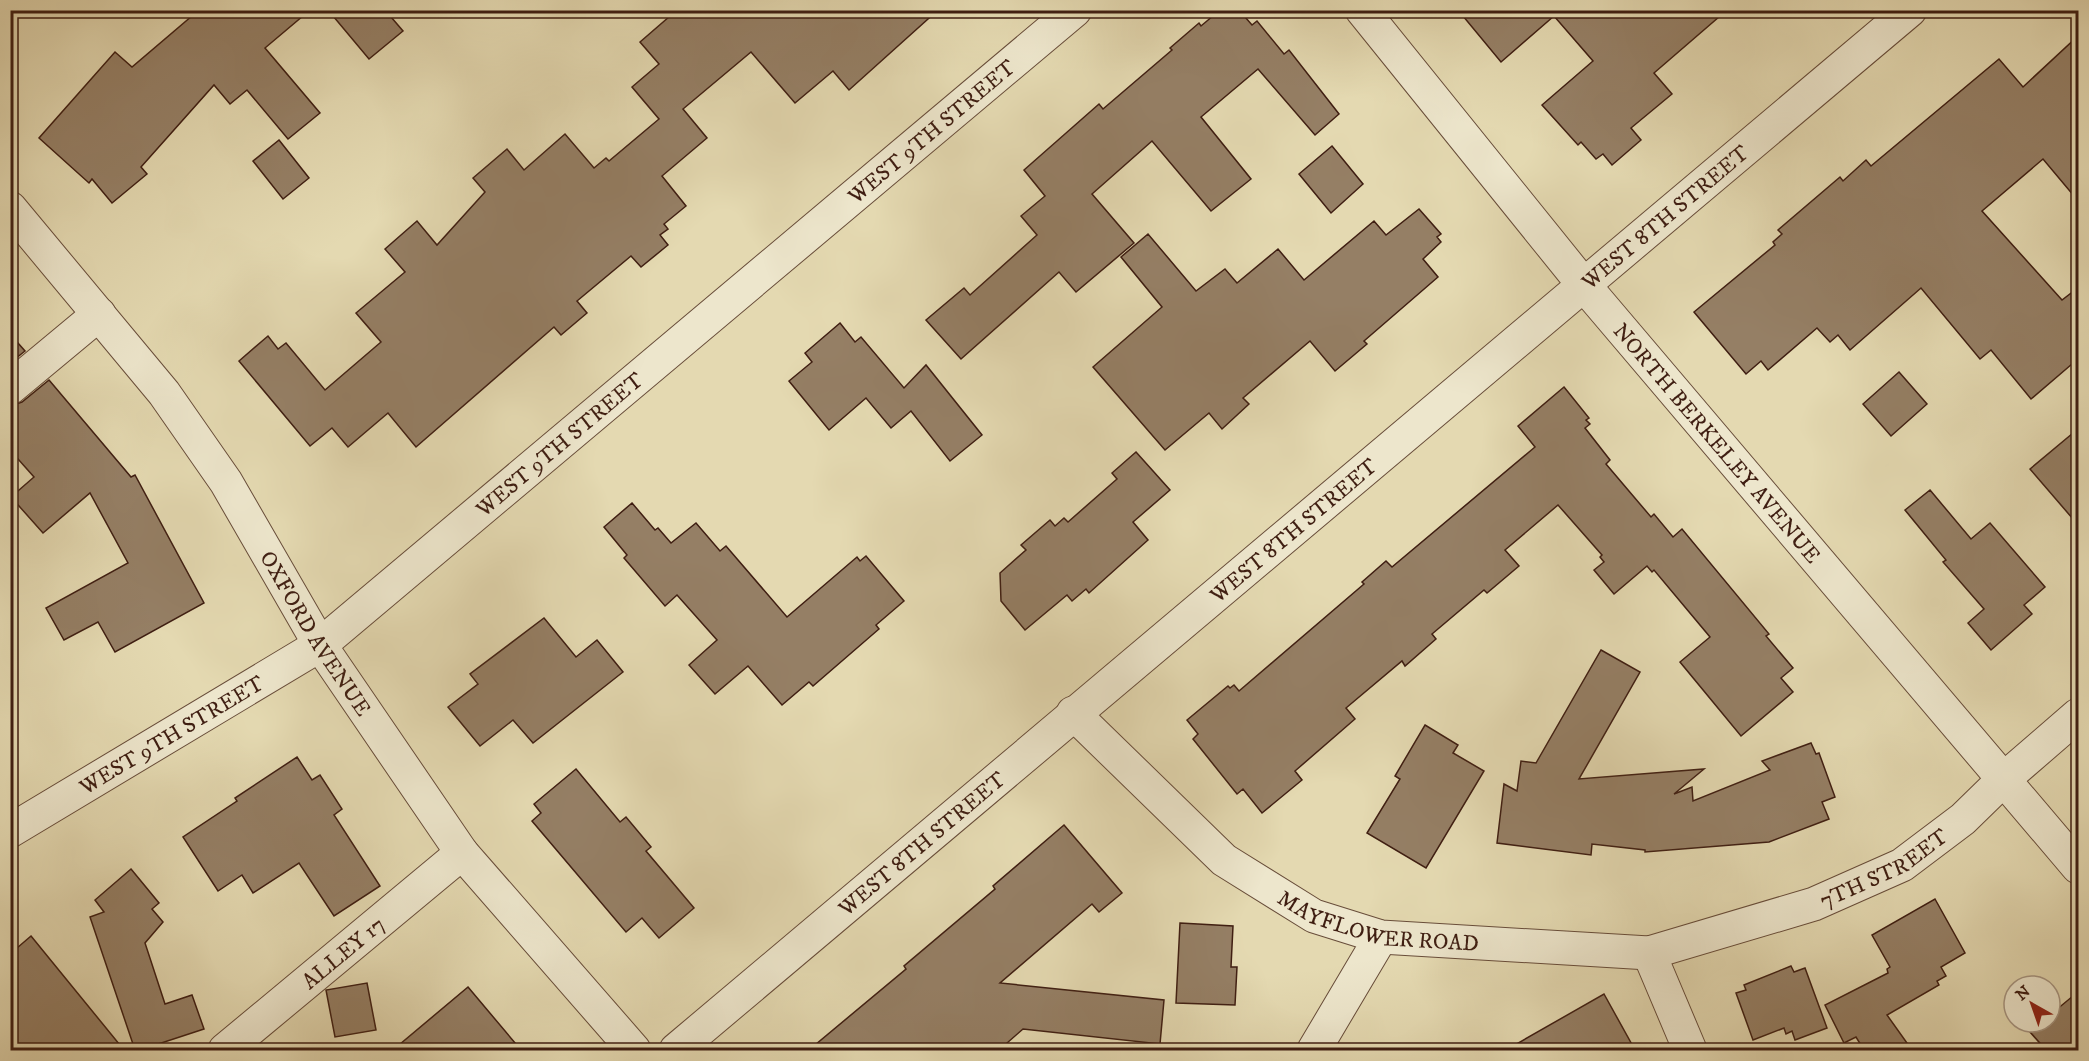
<svg xmlns="http://www.w3.org/2000/svg" width="2089" height="1061" font-family="'IM FELL DW Pica',serif">
  <rect width="100%" height="100%" fill="#e4d9b1"/>
  <filter id="stains"><feTurbulence type="fractalNoise" baseFrequency=".00333" numOctaves="4"/><feColorMatrix values="0 0 0 0 .2 0 0 0 0 .09 0 0 0 0 .02 0 0 0 .5 -.17"/></filter>
  <radialGradient id="worn" r=".72"><stop offset=".6" stop-color="#630" stop-opacity="0"/><stop offset="1" stop-color="#630" stop-opacity=".3"/></radialGradient>
  <g fill="#957f65" stroke="#3f1e12" stroke-width="1.5">
    <path d="M 199,10 L 310,10 L 265,48 L 320,113 L 288,139 L 247,90 L 230,104 L 214,85 L 141,167 L 147,174 L 112,203 L 92,179 L 89,183 L 39,138 L 115,52 L 132,67 Z"/>
    <path d="M 328,10 L 385,10 L 403,31 L 369,59 Z"/>
    <path d="M 677,10 L 938,10 L 849,90 L 833,71 L 795,103 L 751,52 L 683,109 L 707,138 L 662,176 L 686,206 L 664,224 L 668,229 L 660,235 L 668,245 L 641,267 L 631,256 L 577,301 L 587,313 L 561,335 L 554,327 L 416,447 L 388,413 L 348,447 L 332,428 L 310,446 L 239,361 L 268,336 L 278,349 L 286,343 L 325,390 L 381,342 L 356,313 L 405,272 L 385,249 L 417,221 L 437,245 L 485,192 L 473,178 L 507,149 L 524,170 L 565,134 L 594,168 L 606,158 L 609,161 L 659,119 L 632,87 L 659,64 L 640,42 Z"/>
    <path d="M 1220,10 L 1239,10 L 1252,25 L 1257,21 L 1284,54 L 1289,50 L 1339,114 L 1315,135 L 1258,69 L 1201,117 L 1251,179 L 1211,211 L 1152,141 L 1092,194 L 1134,243 L 1076,292 L 1059,272 L 961,359 L 926,320 L 964,288 L 970,295 L 1037,235 L 1021,216 L 1045,196 L 1024,170 L 1099,104 L 1103,109 L 1172,50 L 1170,48 L 1199,23 L 1201,26 Z"/>
    <path d="M 1458,10 L 1727,10 L 1654,73 L 1672,94 L 1631,128 L 1641,140 L 1612,165 L 1603,154 L 1596,159 L 1581,142 L 1578,145 L 1542,105 L 1593,61 L 1554,16 L 1501,62 Z"/>
    <path d="M 2079,35 L 2079,202 L 2043,159 L 1982,211 L 2062,300 L 2079,287 L 2079,358 L 2031,399 L 1991,350 L 1980,359 L 1921,288 L 1850,350 L 1838,335 L 1830,342 L 1817,328 L 1768,370 L 1761,361 L 1746,374 L 1694,312 L 1775,245 L 1773,242 L 1782,234 L 1778,230 L 1840,177 L 1843,181 L 1866,160 L 1871,166 L 1999,59 L 2023,87 Z"/>
    <path d="M 279,140 L 309,178 L 283,199 L 253,161 Z"/>
    <path d="M 1332,146 L 1363,184 L 1331,213 L 1299,174 Z"/>
    <path d="M 1419,209 L 1441,234 L 1437,237 L 1441,242 L 1423,259 L 1438,277 L 1364,341 L 1367,344 L 1335,371 L 1310,341 L 1243,398 L 1249,404 L 1222,429 L 1209,413 L 1165,450 L 1093,367 L 1162,307 L 1121,257 L 1148,234 L 1196,291 L 1225,269 L 1237,283 L 1278,249 L 1304,280 L 1374,221 L 1386,235 Z"/>
    <path d="M 840,323 L 855,342 L 861,337 L 904,388 L 926,365 L 982,435 L 950,461 L 911,411 L 891,428 L 866,398 L 829,430 L 789,381 L 812,362 L 805,353 Z"/>
    <path d="M 10,334 L 25,351 L 10,363 Z"/>
    <path d="M 1899,372 L 1927,404 L 1891,436 L 1863,404 Z"/>
    <path d="M 49,380 L 131,477 L 135,475 L 204,603 L 115,652 L 98,622 L 64,640 L 46,608 L 128,563 L 90,493 L 43,533 L 11,497 L 34,477 L 10,450 L 10,406 L 22,402 Z"/>
    <path d="M 1564,387 L 1589,418 L 1586,420 L 1590,424 L 1585,428 L 1610,460 L 1606,464 L 1651,517 L 1654,514 L 1673,537 L 1682,529 L 1769,634 L 1766,636 L 1793,668 L 1781,678 L 1793,692 L 1741,736 L 1680,662 L 1710,637 L 1654,570 L 1652,572 L 1647,566 L 1614,594 L 1594,570 L 1604,562 L 1600,557 L 1602,555 L 1558,505 L 1505,550 L 1519,566 L 1487,593 L 1484,590 L 1432,634 L 1436,639 L 1405,666 L 1402,661 L 1346,708 L 1355,719 L 1295,771 L 1302,780 L 1262,813 L 1243,789 L 1237,794 L 1193,739 L 1198,734 L 1187,720 L 1228,686 L 1230,688 L 1234,685 L 1239,691 L 1364,584 L 1362,582 L 1386,561 L 1392,567 L 1535,447 L 1518,426 Z"/>
    <path d="M 2079,428 L 2079,526 L 2030,469 Z"/>
    <path d="M 1136,452 L 1170,490 L 1133,522 L 1148,540 L 1089,593 L 1086,589 L 1072,601 L 1067,595 L 1025,630 L 1001,601 L 1000,573 L 1026,550 L 1021,545 L 1050,520 L 1055,526 L 1064,518 L 1068,522 L 1117,479 L 1112,473 Z"/>
    <path d="M 1930,490 L 1971,539 L 1990,523 L 2045,587 L 2024,605 L 2032,614 L 1991,650 L 1968,623 L 1984,609 L 1943,562 L 1946,560 L 1905,510 Z"/>
    <path d="M 632,503 L 655,530 L 658,528 L 671,543 L 696,523 L 720,551 L 726,546 L 787,617 L 857,557 L 860,561 L 866,556 L 904,601 L 876,625 L 879,629 L 813,686 L 809,682 L 782,705 L 748,666 L 715,694 L 689,665 L 717,640 L 677,595 L 665,606 L 624,558 L 627,555 L 604,527 Z"/>
    <path d="M 544,618 L 576,657 L 597,640 L 623,672 L 533,743 L 513,720 L 480,746 L 448,707 L 478,684 L 470,674 Z"/>
    <path d="M 1601,650 L 1640,672 L 1579,779 L 1704,769 L 1674,794 L 1692,787 L 1693,801 L 1770,770 L 1762,761 L 1811,743 L 1816,754 L 1819,753 L 1835,797 L 1822,802 L 1829,819 L 1769,842 L 1645,852 L 1645,850 L 1592,844 L 1591,855 L 1497,843 L 1504,784 L 1517,791 L 1521,761 L 1536,763 Z"/>
    <path d="M 1425,725 L 1458,745 L 1453,753 L 1484,771 L 1426,868 L 1367,833 L 1400,779 L 1395,776 Z"/>
    <path d="M 297,757 L 312,780 L 320,775 L 342,809 L 334,815 L 380,886 L 334,916 L 299,863 L 253,893 L 242,875 L 218,891 L 183,837 L 237,801 L 235,798 Z"/>
    <path d="M 576,769 L 620,822 L 626,817 L 651,847 L 646,851 L 694,908 L 659,938 L 642,918 L 626,932 L 532,821 L 541,813 L 534,804 Z"/>
    <path d="M 1064,825 L 1122,893 L 1099,912 L 1092,904 L 1000,983 L 1164,1000 L 1160,1044 L 1023,1029 L 999,1050 L 809,1050 L 906,969 L 904,966 L 995,889 L 993,886 Z"/>
    <path d="M 131,869 L 159,903 L 152,909 L 163,922 L 145,943 L 165,1004 L 192,995 L 204,1029 L 140,1050 L 135,1050 L 90,917 L 104,912 L 95,900 Z"/>
    <path d="M 1935,899 L 1965,953 L 1941,967 L 1946,976 L 1937,981 L 1939,985 L 1887,1015 L 1912,1050 L 1864,1050 L 1856,1037 L 1844,1043 L 1825,1005 L 1888,973 L 1887,969 L 1890,967 L 1872,935 Z"/>
    <path d="M 1180,923 L 1233,926 L 1231,967 L 1237,967 L 1235,1005 L 1176,1003 Z"/>
    <path d="M 31,936 L 124,1050 L 10,1050 L 10,954 Z"/>
    <path d="M 1791,966 L 1794,972 L 1805,968 L 1827,1028 L 1795,1040 L 1792,1031 L 1786,1034 L 1784,1028 L 1753,1040 L 1736,993 L 1746,990 L 1744,985 Z"/>
    <path d="M 367,983 L 376,1030 L 335,1037 L 326,990 Z"/>
    <path d="M 468,987 L 521,1050 L 393,1050 Z"/>
    <path d="M 2079,991 L 2079,1050 L 2046,1050 L 2030,1032 L 2042,1022 L 2050,1022 L 2050,1015 Z"/>
    <path d="M 1604,994 L 1635,1050 L 1506,1050 Z"/>
  </g>
  <g fill="none" stroke-linecap="round" stroke-linejoin="round">
    <defs>
      <g id="minor">
        <path id="s1" d="M 1362,10 L 1583,284 L 2078,867"/>
        <path id="s2" d="M 10,208 L 164,393 L 226,482 L 320,645 L 462,853 L 634,1050"/>
        <path d="M 10,388 L 99,314"/>
        <path id="s3" d="M 1073,713 L 1224,860 L 1314,916 L 1381,937 L 1649,953 L 1814,904 L 1902,865 L 1963,819 L 2004,779 L 2078,715"/>
        <path id="s4" d="M 10,831 L 320,645 L 1075,10"/>
        <path d="M 1649,953 L 1690,1050"/>
        <path id="s5" d="M 225,1050 L 462,853"/>
        <path id="s6" d="M 676,1050 L 1910,10"/>
        <path d="M 1314,1050 L 1381,937"/>
      </g>
    </defs>
    <use href="#minor" stroke="#684d3a" stroke-width="35"/>
    <use href="#minor" stroke="#ede6cc" stroke-width="33"/>
  </g>
  <g text-anchor="middle" stroke-width="5" stroke-linejoin="round" paint-order="stroke">
    <g font-size="22" fill="#3f1e12" stroke="#ede6cc">
      <text dy="8" stroke="none"><textPath href="#s4" startOffset="1160">WEST 9TH STREET</textPath></text>
      <text dy="8" stroke="none"><textPath href="#s6" startOffset="1293">WEST 8TH STREET</textPath></text>
      <text dy="8" stroke="none"><textPath href="#s1" startOffset="560">NORTH BERKELEY AVENUE</textPath></text>
      <text dy="8" stroke="none"><textPath href="#s4" startOffset="674">WEST 9TH STREET</textPath></text>
      <text dy="8" stroke="none"><textPath href="#s6" startOffset="807">WEST 8TH STREET</textPath></text>
      <text dy="8" stroke="none"><textPath href="#s2" startOffset="525">OXFORD AVENUE</textPath></text>
      <text dy="8" stroke="none"><textPath href="#s4" startOffset="188">WEST 9TH STREET</textPath></text>
      <text dy="8" stroke="none"><textPath href="#s6" startOffset="321">WEST 8TH STREET</textPath></text>
      <text dy="8" stroke="none"><textPath href="#s3" startOffset="906">7TH STREET</textPath></text>
      <text dy="8" stroke="none"><textPath href="#s3" startOffset="381">MAYFLOWER ROAD</textPath></text>
      <text dy="8" stroke="none"><textPath href="#s5" startOffset="153">ALLEY 17</textPath></text>
    </g>
  </g>
  <rect width="2089" height="1061" fill="none" stroke="#e4d9b1" stroke-width="36"/>
  <rect x="12" y="12" width="2065" height="1037" fill="none" stroke="#3f1e12" stroke-width="3"/>
  <rect x="18" y="18" width="2053" height="1025" fill="none" stroke="#3f1e12" stroke-width="1.5"/>
  <g transform="translate(2032 1004) rotate(320)"><circle r="28" fill="#ede6cc" stroke="#a79682" stroke-width="1.5"/>
  <path d="M0-4.5L10 22L0 15L-10 22Z" fill="#8f2418"/>
  <text y="-9" font-size="16" font-weight="bold" text-anchor="middle" fill="#3f1e12">N</text>
  </g>
  <rect width="100%" height="100%" filter="url(#stains)"/>
  <rect width="100%" height="100%" fill="url(#worn)"/>
</svg>
